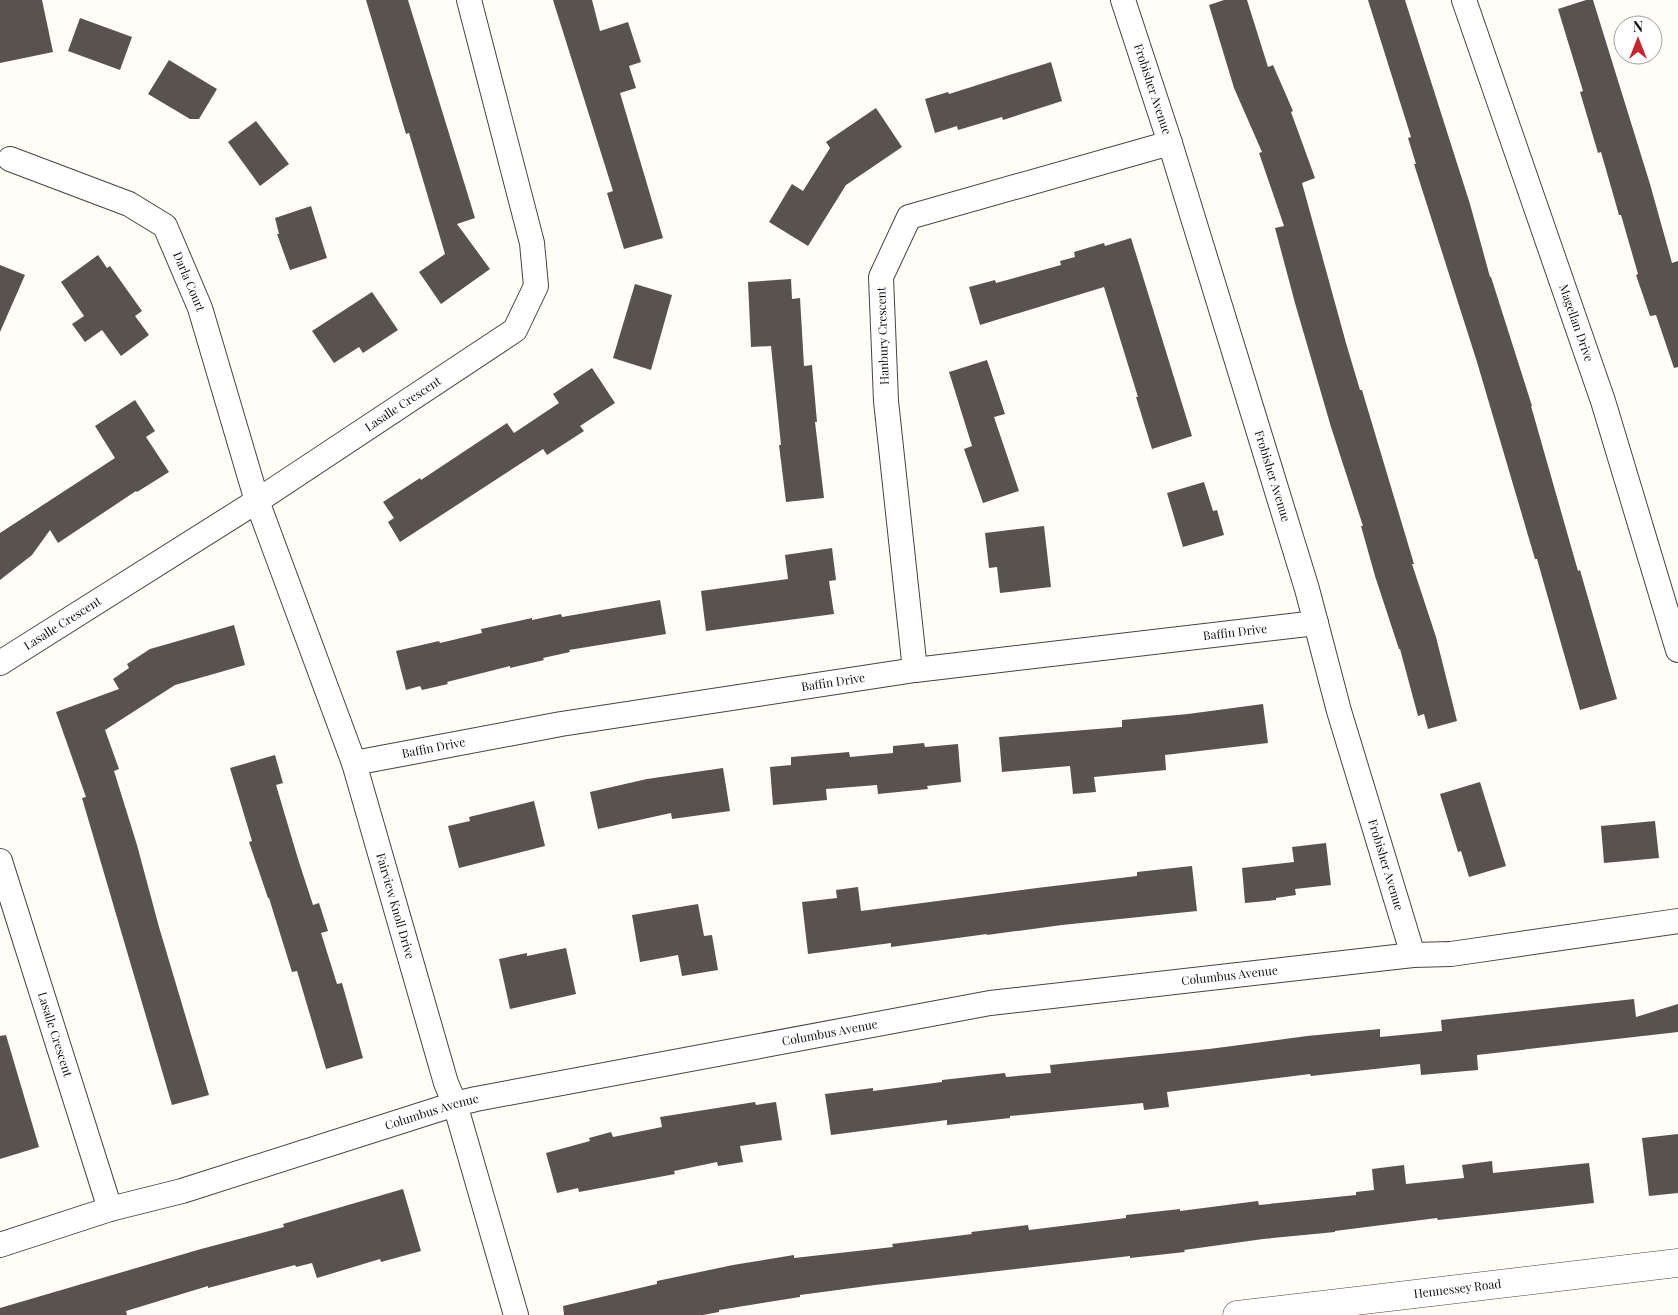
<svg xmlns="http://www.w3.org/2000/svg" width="1678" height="1315" font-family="'Playfair Display',serif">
  <rect width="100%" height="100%" fill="#fffdf5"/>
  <g fill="#5a524d">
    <path d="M 0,0 L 42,0 L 53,52 L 0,63 Z"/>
    <path d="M 366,0 L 408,0 L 475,218 L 457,224 L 490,269 L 441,304 L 419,272 L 445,254 L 409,133 L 406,134 Z"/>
    <path d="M 553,0 L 592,0 L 600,31 L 628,22 L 641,62 L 629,66 L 636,88 L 620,93 L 663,238 L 624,249 L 607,193 L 613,191 Z"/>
    <path d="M 1224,0 L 1247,0 L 1268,67 L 1273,65 L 1293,111 L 1291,112 L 1315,178 L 1302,183 L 1346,343 L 1360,390 L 1362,390 L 1414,564 L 1412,564 L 1436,637 L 1457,721 L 1428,729 L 1424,714 L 1418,716 L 1400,649 L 1399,649 L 1375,576 L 1361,526 L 1363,526 L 1331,427 L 1295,303 L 1275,228 L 1284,226 L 1259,153 L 1262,152 L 1234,88 L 1209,5 Z"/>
    <path d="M 1368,0 L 1405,0 L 1470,204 L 1490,277 L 1491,277 L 1532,406 L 1531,406 L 1578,571 L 1580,570 L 1617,699 L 1580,710 L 1537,559 L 1535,559 L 1477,362 L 1414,164 L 1416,164 L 1408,138 L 1411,137 Z"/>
    <path d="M 1586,0 L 1593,0 L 1650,184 L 1672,263 L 1678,261 L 1678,367 L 1674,368 L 1656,315 L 1650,316 L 1636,275 L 1638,274 L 1621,215 L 1619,215 L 1601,152 L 1598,153 L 1580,92 L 1583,91 L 1558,9 Z"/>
    <path d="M 80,18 L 132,37 L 120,70 L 68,51 Z"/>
    <path d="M 169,60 L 217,89 L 199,119 L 190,119 L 148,94 Z"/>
    <path d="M 1051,62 L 1062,101 L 1003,120 L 1002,117 L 958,130 L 957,126 L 935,133 L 925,99 L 948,92 L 949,94 Z"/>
    <path d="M 876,108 L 902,147 L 846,185 L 808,246 L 769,222 L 792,184 L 803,191 L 830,148 L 826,142 Z"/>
    <path d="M 256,121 L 289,164 L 260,186 L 228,142 Z"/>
    <path d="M 311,206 L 327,258 L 290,270 L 277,234 L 279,234 L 275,218 Z"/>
    <path d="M 1131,238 L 1192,436 L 1152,449 L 1136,397 L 1138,397 L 1104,287 L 980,325 L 969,287 L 995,280 L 996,283 L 1061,265 L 1060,261 L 1075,257 L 1074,252 L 1104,243 L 1105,246 Z"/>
    <path d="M 98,255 L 107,268 L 110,266 L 142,311 L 135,316 L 149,335 L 121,356 L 102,330 L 85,342 L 72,324 L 84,316 L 61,282 Z"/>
    <path d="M 0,265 L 25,275 L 0,332 Z"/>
    <path d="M 791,279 L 792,299 L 800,298 L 804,366 L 812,365 L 817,422 L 815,422 L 824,498 L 786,502 L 779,445 L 781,445 L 771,346 L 751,347 L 748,282 Z"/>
    <path d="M 635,284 L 672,295 L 651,370 L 613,358 Z"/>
    <path d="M 372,292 L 398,330 L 363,353 L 359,347 L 334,363 L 312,331 Z"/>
    <path d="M 987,360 L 1005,414 L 994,417 L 1019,491 L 983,503 L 964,449 L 972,446 L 949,372 Z"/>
    <path d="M 592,368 L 615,403 L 580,426 L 584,431 L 547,455 L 543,449 L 400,542 L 388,522 L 394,518 L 383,502 L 420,478 L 421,480 L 507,423 L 514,433 L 559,403 L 553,394 Z"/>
    <path d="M 135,400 L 155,431 L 146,437 L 169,472 L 137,492 L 136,491 L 58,543 L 50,530 L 32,555 L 0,580 L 0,533 L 115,458 L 95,426 Z"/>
    <path d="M 1204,482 L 1213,511 L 1217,510 L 1224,535 L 1183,547 L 1167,493 Z"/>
    <path d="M 1044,526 L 1051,587 L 1000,593 L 997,567 L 989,568 L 985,533 Z"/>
    <path d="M 832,548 L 836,580 L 829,581 L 834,614 L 706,631 L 701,591 L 788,579 L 785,555 Z"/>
    <path d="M 660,600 L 666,634 L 569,650 L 570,652 L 543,658 L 544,660 L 510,668 L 510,666 L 447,682 L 448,684 L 422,690 L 420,686 L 406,690 L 396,651 L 439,641 L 440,643 L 482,633 L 481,629 L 532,618 L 532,620 L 561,614 L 562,617 Z"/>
    <path d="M 234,625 L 245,665 L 175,685 L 105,730 L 119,769 L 114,771 L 137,845 L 159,927 L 209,1095 L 172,1105 L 82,798 L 86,797 L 56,712 L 119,689 L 113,679 L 129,668 L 127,664 L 150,649 Z"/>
    <path d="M 1263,704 L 1268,743 L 1165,755 L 1166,770 L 1094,777 L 1096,792 L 1073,794 L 1070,766 L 1002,772 L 999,737 L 1122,727 L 1122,720 L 1188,714 Z"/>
    <path d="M 924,743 L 925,747 L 958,744 L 961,782 L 927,786 L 928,789 L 878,794 L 877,785 L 826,789 L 827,800 L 773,805 L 770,767 L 791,765 L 791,757 L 849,752 L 850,757 L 893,753 L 893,746 Z"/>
    <path d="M 275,755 L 283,783 L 276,785 L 298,859 L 313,905 L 319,903 L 328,931 L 321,933 L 337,984 L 342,983 L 363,1058 L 326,1069 L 297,971 L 292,972 L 269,898 L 268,898 L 249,842 L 252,841 L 230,768 Z"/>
    <path d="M 723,768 L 730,811 L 672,819 L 671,813 L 598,829 L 590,792 L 647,779 Z"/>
    <path d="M 1480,782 L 1506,866 L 1469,877 L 1461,851 L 1458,852 L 1440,794 Z"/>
    <path d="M 534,801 L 545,846 L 459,868 L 448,826 L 470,821 L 469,817 Z"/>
    <path d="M 1655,821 L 1659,858 L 1604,863 L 1601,826 Z"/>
    <path d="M 1326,843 L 1331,885 L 1295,889 L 1296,895 L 1276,898 L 1276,900 L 1245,903 L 1242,868 L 1294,862 L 1292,847 Z"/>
    <path d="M 1192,866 L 1197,911 L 1062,925 L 987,935 L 987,934 L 891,947 L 891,943 L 808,954 L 802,902 L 837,898 L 836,890 L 858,887 L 861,911 L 1037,888 L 1137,876 L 1137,872 Z"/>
    <path d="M 698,904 L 704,936 L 712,935 L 718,970 L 682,976 L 678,955 L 640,962 L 632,915 Z"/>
    <path d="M 566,948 L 576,994 L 510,1009 L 499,959 L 527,953 L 527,956 Z"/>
    <path d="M 1634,999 L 1636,1017 L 1678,1004 L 1678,1032 L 1477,1055 L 1478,1070 L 1421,1075 L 1420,1064 L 1311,1076 L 1310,1074 L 1167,1092 L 1169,1107 L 1144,1110 L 1143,1103 L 1010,1116 L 1010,1118 L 947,1125 L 947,1120 L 831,1135 L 825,1094 L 873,1088 L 873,1091 L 942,1082 L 942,1080 L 1005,1073 L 1006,1077 L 1051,1073 L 1050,1065 L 1209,1049 L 1307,1036 L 1380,1029 L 1380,1037 L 1442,1031 L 1441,1020 Z"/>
    <path d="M 6,1035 L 39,1147 L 0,1159 L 0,1036 Z"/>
    <path d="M 755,1102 L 756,1105 L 776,1102 L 782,1140 L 740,1146 L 743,1162 L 718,1166 L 717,1162 L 674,1171 L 675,1174 L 579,1192 L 578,1188 L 557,1193 L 546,1153 L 590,1141 L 589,1138 L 611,1132 L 613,1137 L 662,1127 L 660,1117 Z"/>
    <path d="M 1678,1134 L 1678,1193 L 1649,1196 L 1642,1138 Z"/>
    <path d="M 1492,1161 L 1493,1173 L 1589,1163 L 1594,1203 L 1438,1220 L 1437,1218 L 1335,1231 L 1335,1232 L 1263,1239 L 1184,1250 L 1185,1252 L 1130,1258 L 1130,1256 L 875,1285 L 800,1295 L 800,1297 L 719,1310 L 719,1312 L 703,1315 L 564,1315 L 563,1306 L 657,1284 L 657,1281 L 733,1265 L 794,1255 L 794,1258 L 893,1247 L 892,1244 L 972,1234 L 971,1232 L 1028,1225 L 1029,1230 L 1126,1218 L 1126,1215 L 1180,1209 L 1180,1211 L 1258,1201 L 1259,1205 L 1356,1195 L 1356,1192 L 1374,1190 L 1372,1169 L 1404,1165 L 1406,1184 L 1464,1178 L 1462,1165 Z"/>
    <path d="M 403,1189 L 421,1251 L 381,1262 L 380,1259 L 317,1278 L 312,1263 L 296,1267 L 295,1265 L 208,1288 L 208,1286 L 126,1311 L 127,1315 L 0,1315 L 0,1308 L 201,1249 L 284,1227 L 283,1224 Z"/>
  </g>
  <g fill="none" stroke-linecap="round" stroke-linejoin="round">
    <defs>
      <g id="minor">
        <path id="s1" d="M 1123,0 L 1170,143 L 1307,589 L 1339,711 L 1413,955"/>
        <path id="s2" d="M 1464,0 L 1603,401 L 1678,650"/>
        <path id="s3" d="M 10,159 L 129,204 L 165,226 L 200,308 L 257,501 L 354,763 L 446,1083 L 455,1104 L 516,1315"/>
        <path id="s4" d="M 0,663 L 257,501 L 515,330 L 536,286 L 532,243 L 469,0"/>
        <path d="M 915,670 L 886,401 L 881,277 L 909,217 L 1170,143"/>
        <path id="s5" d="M 354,763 L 561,724 L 915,670 L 1316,623"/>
        <path id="s6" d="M 0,861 L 110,1209"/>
        <path id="s7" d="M 0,1245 L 110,1209 L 182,1191 L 455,1104 L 476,1099 L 990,1003 L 1413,955 L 1451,954 L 1678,921"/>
      </g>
      <g id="tertiary">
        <path id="s8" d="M 1237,1315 L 1678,1263"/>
      </g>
    </defs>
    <use href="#minor" stroke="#444" stroke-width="26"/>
    <use href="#tertiary" stroke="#444" stroke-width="29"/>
    <use href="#minor" stroke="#fff" stroke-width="24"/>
    <use href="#tertiary" stroke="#fff" stroke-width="28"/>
  </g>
  <g text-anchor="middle" stroke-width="5" stroke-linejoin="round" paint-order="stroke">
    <g font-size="12" fill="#111" stroke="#fff">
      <text dy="4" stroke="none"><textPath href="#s1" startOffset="94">Frobisher Avenue</textPath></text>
      <text dy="4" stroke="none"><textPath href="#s3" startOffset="230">Darla Court</textPath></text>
      <text dy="4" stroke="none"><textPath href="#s2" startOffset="342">Magellan Drive</textPath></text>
      <text transform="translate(883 336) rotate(-92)" y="4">Hanbury Crescent</text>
      <text dy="4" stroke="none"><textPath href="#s4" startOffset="479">Lasalle Crescent</textPath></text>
      <text dy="4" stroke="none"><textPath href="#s1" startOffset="499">Frobisher Avenue</textPath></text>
      <text dy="4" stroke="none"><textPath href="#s4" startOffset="74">Lasalle Crescent</textPath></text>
      <text dy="4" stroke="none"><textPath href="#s5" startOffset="891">Baffin Drive</textPath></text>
      <text dy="4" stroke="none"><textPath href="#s5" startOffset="486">Baffin Drive</textPath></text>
      <text dy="4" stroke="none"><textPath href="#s5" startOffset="81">Baffin Drive</textPath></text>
      <text dy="4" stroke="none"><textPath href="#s1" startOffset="904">Frobisher Avenue</textPath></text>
      <text dy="4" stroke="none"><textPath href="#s3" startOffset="888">Fairview Knoll Drive</textPath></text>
      <text dy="4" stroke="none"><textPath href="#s7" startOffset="1262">Columbus Avenue</textPath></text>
      <text dy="4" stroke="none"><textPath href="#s7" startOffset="858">Columbus Avenue</textPath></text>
      <text dy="4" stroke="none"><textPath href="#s6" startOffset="182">Lasalle Crescent</textPath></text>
      <text dy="4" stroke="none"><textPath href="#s7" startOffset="452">Columbus Avenue</textPath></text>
      <text dy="4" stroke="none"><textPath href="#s8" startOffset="222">Hennessey Road</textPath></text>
    </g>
  </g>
  <g transform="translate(1638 40)"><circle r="24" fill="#ffffff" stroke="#a0a0a0"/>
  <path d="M0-4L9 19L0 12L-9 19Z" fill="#c4262e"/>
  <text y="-8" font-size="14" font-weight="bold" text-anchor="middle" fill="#111111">N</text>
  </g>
</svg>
